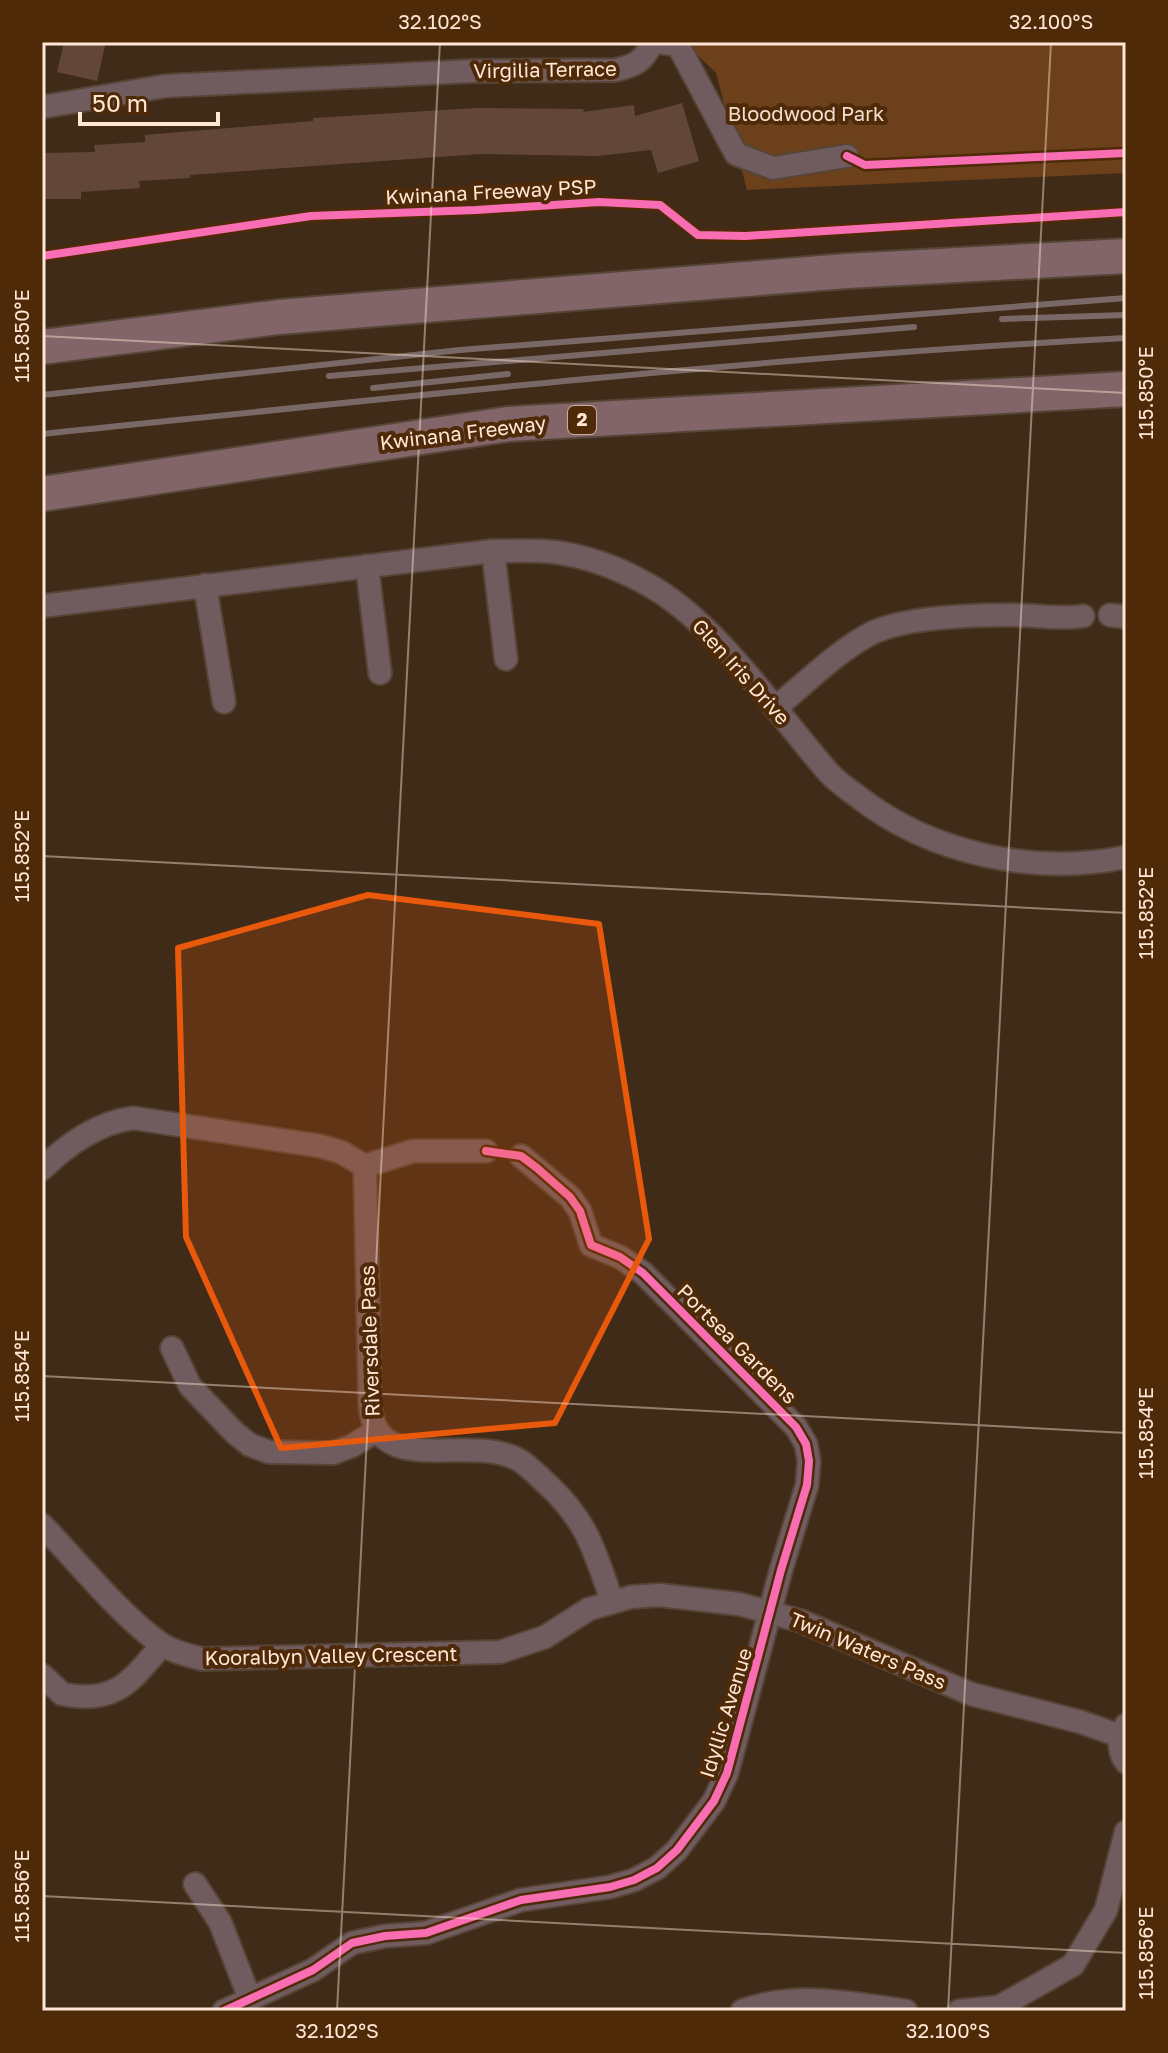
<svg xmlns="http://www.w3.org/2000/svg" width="1168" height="2053" font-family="'Golos Text',sans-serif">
  <rect width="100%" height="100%" fill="#3f2b18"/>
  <path fill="#6c401b" d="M 684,42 L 1126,42 L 1126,173 L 747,190 L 716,73 Z"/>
  <g fill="#624739">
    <path d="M 64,42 L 106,42 L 97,81 L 57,72 Z"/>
    <path d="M 682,103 L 699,161 L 658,173 L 651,150 L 597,156 L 480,154 L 190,175 L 190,178 L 139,181 L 140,188 L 81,192 L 81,199 L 42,199 L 42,153 L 95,152 L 94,145 L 145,142 L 145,135 L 313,121 L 313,118 L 476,108 L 584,109 L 583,112 L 634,105 L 635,116 Z"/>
  </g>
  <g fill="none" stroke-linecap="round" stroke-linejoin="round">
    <defs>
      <g id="minor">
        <path d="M 657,42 L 678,45 L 736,154 L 773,168 L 847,156"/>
        <path d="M 42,107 L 165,86 L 472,71 L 615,70 C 636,66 643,61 653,42"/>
        <path d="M 493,551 L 506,659"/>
        <path d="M 367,566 L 380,673"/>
        <path d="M 205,585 L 224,702"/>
        <path d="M 42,606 L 493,551 C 513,551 534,550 554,552 C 585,556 618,568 645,583 C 714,619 778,715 829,773 C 837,782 848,789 857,796 C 931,854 1035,876 1126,857"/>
        <path d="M 1110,615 L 1126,617"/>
        <path d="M 775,708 C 806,683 837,651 872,633 C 906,617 973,615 1011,615 C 1037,615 1057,620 1083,616"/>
        <path d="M 365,1166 L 370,1404 C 375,1481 470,1432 519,1460 C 529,1466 538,1476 547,1484 C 588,1522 594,1550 612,1601"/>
        <path d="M 365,1166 L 413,1151 L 486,1151"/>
        <path d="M 42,1169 C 68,1144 97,1123 133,1118 L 320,1146 L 341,1152 L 365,1166"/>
        <path d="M 172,1348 L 190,1386 L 235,1433 L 250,1445 L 269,1452 L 333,1453 L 352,1446 L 376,1431"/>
        <path d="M 42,1525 C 77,1561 121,1616 161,1644 C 173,1652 188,1655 202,1659 L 500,1652 L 545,1637 L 589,1609 L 631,1597 L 659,1595 L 739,1604 L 801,1621 L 971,1694 L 1081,1722 L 1120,1736"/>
        <path d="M 42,1675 L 62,1694 C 116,1705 131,1681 162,1645"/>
        <path d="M 1126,1725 C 1119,1738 1117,1750 1126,1762"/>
        <path d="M 195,1884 L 220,1922 L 250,1999"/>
        <path d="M 224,2011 L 313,1970 L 352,1943 L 385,1936 L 426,1933 L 521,1900 L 610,1887 L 634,1880 L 657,1868 L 677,1850 L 714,1801 L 727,1773 L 781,1570 L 807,1485 L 809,1461 L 806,1444 L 796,1427 L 643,1273 L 620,1257 L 591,1245 L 580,1211 L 570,1197 L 521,1156"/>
        <path d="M 742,2011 C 795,1991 852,2003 906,2011"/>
        <path d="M 959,2011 L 999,2007 L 1073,1965 L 1106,1910 L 1126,1832"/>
      </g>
      <g id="highway">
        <path d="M 42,347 L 279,317 L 846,271 L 1126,256"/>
        <path d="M 42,494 L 508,424 L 1126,389"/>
      </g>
    </defs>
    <use href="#minor" stroke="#564536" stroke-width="26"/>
    <use href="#highway" stroke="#564536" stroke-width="38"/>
    <use href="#minor" stroke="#705b5f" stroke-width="22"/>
    <use href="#highway" stroke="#816568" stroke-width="34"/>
    <g stroke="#7a6866" stroke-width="6">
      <path d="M 1002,319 L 1126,315"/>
      <path d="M 329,376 L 914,327"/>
      <path d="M 373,388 L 508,374"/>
      <path d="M 42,395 L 460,350 L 1126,298"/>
      <path d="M 42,434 C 403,397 764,357 1126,338"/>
    </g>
    <defs>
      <g id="cycleway">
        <path d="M 847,156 L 865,165 L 1126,153"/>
        <path d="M 42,256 L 311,216 L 476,210 L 599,202 L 660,205 L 698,235 L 746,236 L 1126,212"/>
        <path d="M 224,2011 L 313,1970 L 352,1943 L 385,1936 L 426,1933 L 521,1900 L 610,1887 L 634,1880 L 657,1868 L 677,1850 L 714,1801 L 727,1773 L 781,1570 L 807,1485 L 809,1461 L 806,1444 L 796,1427 L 643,1273 L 620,1257 L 591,1245 L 580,1211 L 570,1197 L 537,1168 L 521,1156 L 486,1151"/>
      </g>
    </defs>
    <use href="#cycleway" stroke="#4f2a08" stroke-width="13"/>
    <use href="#cycleway" stroke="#f96db3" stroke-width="8"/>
  </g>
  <path fill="#e8590c" fill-opacity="0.2" stroke="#e8590c" stroke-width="6" stroke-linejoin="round" d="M 368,895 L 599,924 L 649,1239 L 555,1423 L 281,1448 L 186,1237 L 178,948 Z"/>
  <path fill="none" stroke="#ffe6d5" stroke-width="2" stroke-opacity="0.45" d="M 42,336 L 1126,393M 42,856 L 1126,913M 42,1376 L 1126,1433M 42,1896 L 1126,1953M 337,2011 L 440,42M 948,2011 L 1051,42"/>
  <g text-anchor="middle" stroke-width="8" stroke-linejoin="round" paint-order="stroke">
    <rect fill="#4f2a08" stroke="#caae98" stroke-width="2" x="568" y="406" width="28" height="28" rx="6"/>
    <g font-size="18" font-weight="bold" fill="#ffe6d5">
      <text x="582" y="426">2</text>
    </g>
    <g font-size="20" fill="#ffe6d5" stroke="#4f2a08">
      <text transform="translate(545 70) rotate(-1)" y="7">Virgilia Terrace</text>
      <text transform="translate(491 192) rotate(-3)" y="7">Kwinana Freeway PSP</text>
      <text transform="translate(463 433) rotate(-7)" y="7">Kwinana Freeway</text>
      <text transform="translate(741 672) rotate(48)" y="7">Glen Iris Drive</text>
      <text transform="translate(370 1341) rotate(-92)" y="7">Riversdale Pass</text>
      <text transform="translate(737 1344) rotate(45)" y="7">Portsea Gardens</text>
      <text transform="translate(868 1651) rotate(23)" y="7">Twin Waters Pass</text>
      <text transform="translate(331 1656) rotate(-1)" y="7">Kooralbyn Valley Crescent</text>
      <text transform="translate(726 1713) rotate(-73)" y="7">Idyllic Avenue</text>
    </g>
    <g font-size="20" fill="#f4decf" stroke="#4f2a08">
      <text x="806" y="121">Bloodwood Park</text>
    </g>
  </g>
  <rect width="1168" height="2053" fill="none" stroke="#4f2a08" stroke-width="88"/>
  <path d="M80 112v12h138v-12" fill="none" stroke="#ffe6d5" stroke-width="4"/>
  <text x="92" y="112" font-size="24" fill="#ffe6d5" stroke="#4f2a08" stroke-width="6" paint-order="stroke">50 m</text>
  <rect x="44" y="44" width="1080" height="1965" fill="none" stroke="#ffe6d5" stroke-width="3"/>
  <g font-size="20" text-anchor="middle" fill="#ffe6d5">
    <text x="440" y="29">32.102°S</text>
    <text x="1051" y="29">32.100°S</text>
    <text transform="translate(22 336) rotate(-90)" y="7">115.850°E</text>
    <text transform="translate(1146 393) rotate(-90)" y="7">115.850°E</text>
    <text transform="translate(22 856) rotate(-90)" y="7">115.852°E</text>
    <text transform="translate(1146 913) rotate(-90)" y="7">115.852°E</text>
    <text transform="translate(22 1376) rotate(-90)" y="7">115.854°E</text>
    <text transform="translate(1146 1433) rotate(-90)" y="7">115.854°E</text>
    <text transform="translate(22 1896) rotate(-90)" y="7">115.856°E</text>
    <text transform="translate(1146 1953) rotate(-90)" y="7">115.856°E</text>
    <text x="337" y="2038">32.102°S</text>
    <text x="948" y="2038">32.100°S</text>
  </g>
</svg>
